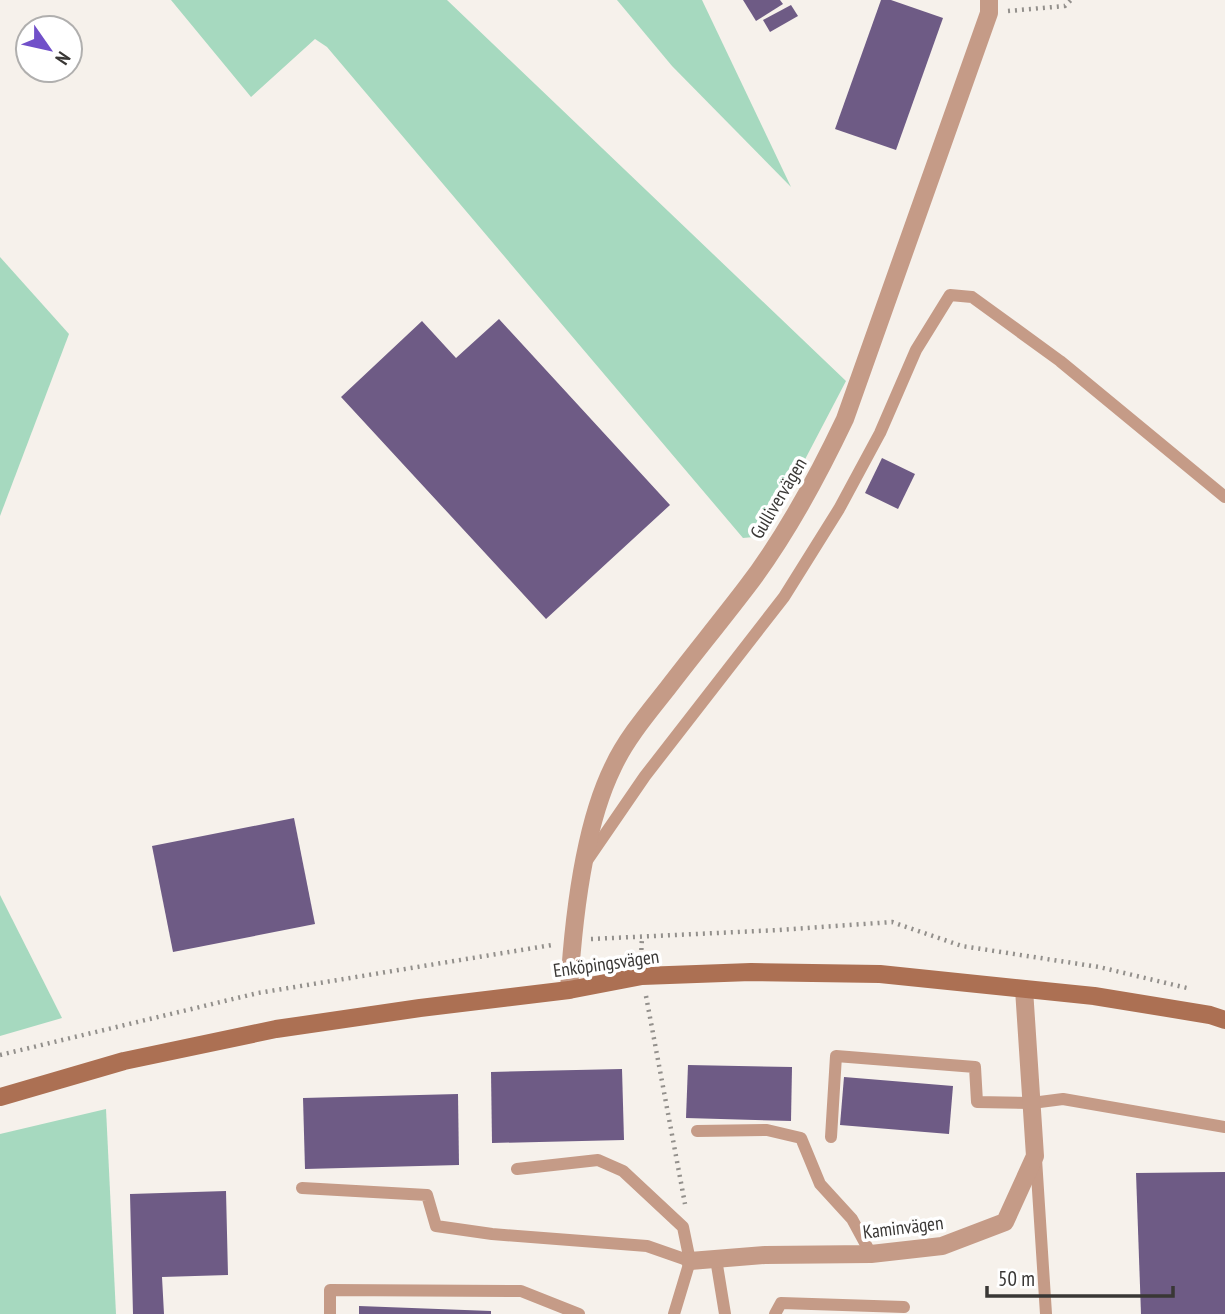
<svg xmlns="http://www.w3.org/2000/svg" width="1225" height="1314" font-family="'PT Sans Narrow',sans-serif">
  <rect width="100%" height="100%" fill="#f6f1eb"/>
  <g fill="#a6d9bf">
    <path d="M 171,0 L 447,0 L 846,381 L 765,536 L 743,538 L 327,47 L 315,39 L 251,97 Z"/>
    <path d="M 617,0 L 702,0 L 791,187 L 672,66 Z"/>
    <path d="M 0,257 L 69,334 L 0,516 Z"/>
    <path d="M 0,895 L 62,1018 L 0,1036 Z"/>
    <path d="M 106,1109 L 116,1314 L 0,1314 L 0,1134 Z"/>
  </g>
  <g fill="#6e5b85">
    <path d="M 743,0 L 780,0 L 783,4 L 756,21 Z"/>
    <path d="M 881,0 L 891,0 L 943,18 L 896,150 L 835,129 Z"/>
    <path d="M 791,5 L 798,16 L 770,32 L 763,20 Z"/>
    <path d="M 499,319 L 670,505 L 546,619 L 341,397 L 422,321 L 456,358 Z"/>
    <path d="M 882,458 L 915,474 L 898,509 L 865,493 Z"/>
    <path d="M 294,818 L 315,924 L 173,952 L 152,846 Z"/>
    <path d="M 688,1065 L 792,1067 L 791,1121 L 686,1118 Z"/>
    <path d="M 622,1069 L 624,1140 L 492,1143 L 491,1072 Z"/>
    <path d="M 844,1077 L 953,1086 L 949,1134 L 840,1125 Z"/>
    <path d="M 458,1094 L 459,1165 L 305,1169 L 303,1098 Z"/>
    <path d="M 1225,1172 L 1225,1314 L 1141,1314 L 1136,1173 Z"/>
    <path d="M 226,1191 L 228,1275 L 162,1277 L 164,1314 L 133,1314 L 130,1194 Z"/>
    <path d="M 359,1306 L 491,1311 L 491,1314 L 359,1314 Z"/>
  </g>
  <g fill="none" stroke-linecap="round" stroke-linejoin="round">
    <g stroke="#93908c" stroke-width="4.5" stroke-dasharray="2 5" stroke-linecap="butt">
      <path d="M 1008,11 L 1065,6 L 1071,0"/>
      <path d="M 591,939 L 779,930 L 892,922 L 962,946 L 1099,967 L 1187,988"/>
      <path d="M 641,957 L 642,937"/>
      <path d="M 646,996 L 685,1204"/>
      <path d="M 0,1055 L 258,993 L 552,945"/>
    </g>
    <g stroke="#c59b87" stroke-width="12">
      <path d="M 588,859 L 645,776 L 784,597 L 839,509 L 880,433 L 916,350 L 950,295 L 972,297 L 1060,361 L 1225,497"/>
      <path d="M 697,1131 L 767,1130 L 801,1138 L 820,1184 L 852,1219 L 871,1254"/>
      <path d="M 831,1137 L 836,1056 L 975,1067 L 977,1102 L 1032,1103 L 1063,1099 L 1225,1127"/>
      <path d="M 1036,1159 L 1046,1314"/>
      <path d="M 517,1169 L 598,1160 L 623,1171 L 683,1227 L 690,1261 L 674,1314"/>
      <path d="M 302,1188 L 427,1195 L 436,1226 L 492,1234 L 647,1246 L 690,1261"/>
      <path d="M 716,1259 L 725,1314"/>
      <path d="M 330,1314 L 330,1290 L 521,1291 L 579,1314"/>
      <path d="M 775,1314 L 781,1303 L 904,1307"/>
    </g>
    <g stroke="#c59b87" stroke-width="18">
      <path d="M 569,990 C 573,923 583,828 613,767 C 626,739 648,713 667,689 C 693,655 720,622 746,588 C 786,536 817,478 845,419 L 989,13 L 989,0"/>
      <path d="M 690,1261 L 765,1255 L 871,1254 L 942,1246 L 1005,1222 L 1035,1156 L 1024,989"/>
    </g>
    <path stroke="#ac7053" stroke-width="18" d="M 0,1097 L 124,1061 L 276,1029 L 420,1008 L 569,990 L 642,976 L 751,972 L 880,974 L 1094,996 L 1210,1015 L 1225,1020"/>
  </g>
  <g text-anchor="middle" stroke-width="7" stroke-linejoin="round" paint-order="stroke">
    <g font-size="19" fill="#393735" stroke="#fff">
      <text transform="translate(778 498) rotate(-59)" y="7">Gullivervägen</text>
      <text transform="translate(606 963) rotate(-8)" y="7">Enköpingsvägen</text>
      <text transform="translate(903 1227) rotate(-7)" y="7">Kaminvägen</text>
    </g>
  </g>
  <g transform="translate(49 49) rotate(124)"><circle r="33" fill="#ffffff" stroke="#b0afae" stroke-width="2"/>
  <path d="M0-5L12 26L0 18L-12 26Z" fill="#7150c9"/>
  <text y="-10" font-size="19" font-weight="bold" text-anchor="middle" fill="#393735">N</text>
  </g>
  <path d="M987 1286v10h186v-10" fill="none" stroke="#393735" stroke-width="3.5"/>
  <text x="998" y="1286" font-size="21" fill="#393735" stroke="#ffffff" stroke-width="5" paint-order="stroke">50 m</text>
</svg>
